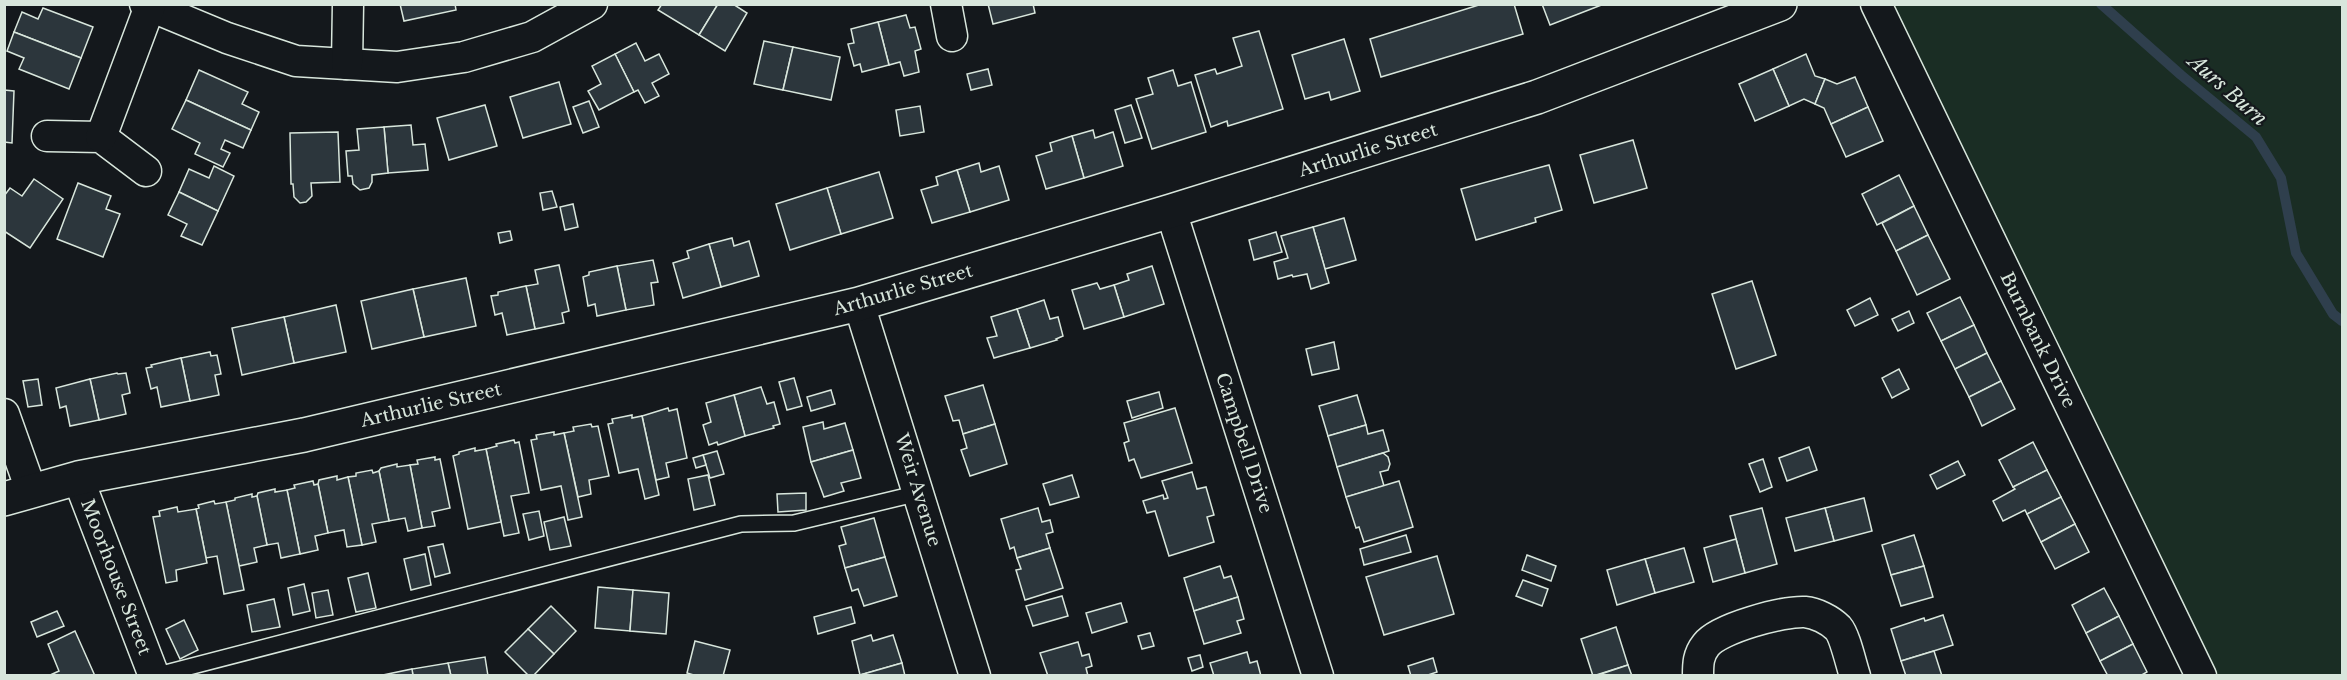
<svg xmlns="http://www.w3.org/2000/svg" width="2347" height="680" font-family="'Libre Baskerville',serif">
  <rect width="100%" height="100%" fill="#14181c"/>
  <path fill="#1a2d24" stroke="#939e99" stroke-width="1.5" d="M 1881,5 L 2342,5 L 2342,675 L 2215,675 Z"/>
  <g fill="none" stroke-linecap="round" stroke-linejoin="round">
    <path stroke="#2f3f4d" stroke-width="10" d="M 2101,4 L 2181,75 L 2256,137 L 2281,178 L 2296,253 L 2333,314 L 2342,321"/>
  </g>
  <g fill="#2c363c" stroke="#d8e6dc" stroke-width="1.5">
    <path d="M 400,4 L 455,4 L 456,10 L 404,21 Z"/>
    <path d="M 662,4 L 718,4 L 699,35 L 658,10 Z"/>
    <path d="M 718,4 L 733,4 L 747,13 L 725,51 L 699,35 Z"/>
    <path d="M 988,4 L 1033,4 L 1035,13 L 993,24 Z"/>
    <path d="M 1482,4 L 1514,4 L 1523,34 L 1381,77 L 1370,39 Z"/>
    <path d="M 1542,4 L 1604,4 L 1550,25 Z"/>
    <path d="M 43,8 L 93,27 L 81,58 L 14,32 L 22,12 L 38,19 Z"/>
    <path d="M 906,15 L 910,28 L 915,27 L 921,49 L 915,51 L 919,72 L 904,76 L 900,62 L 889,65 L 878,22 Z"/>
    <path d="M 878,22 L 889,65 L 862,72 L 860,64 L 854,66 L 848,44 L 854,43 L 851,29 Z"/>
    <path d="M 1259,31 L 1283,109 L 1228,126 L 1227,121 L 1211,127 L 1195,75 L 1215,69 L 1217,74 L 1242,66 L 1233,38 Z"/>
    <path d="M 14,32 L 81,58 L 69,89 L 19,69 L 24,58 L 7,51 Z"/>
    <path d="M 1344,39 L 1360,91 L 1331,100 L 1329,92 L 1305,99 L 1292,55 Z"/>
    <path d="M 764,41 L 793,47 L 783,90 L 754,84 Z"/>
    <path d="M 636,43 L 645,61 L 659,54 L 669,74 L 652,83 L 659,96 L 645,103 L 638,90 L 634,92 L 615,54 Z"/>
    <path d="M 793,47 L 840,57 L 831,100 L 783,90 Z"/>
    <path d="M 615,54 L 634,92 L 599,110 L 588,91 L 601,84 L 592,66 Z"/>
    <path d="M 1806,54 L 1815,76 L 1825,79 L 1815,104 L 1804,99 L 1789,106 L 1773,69 Z"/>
    <path d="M 988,69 L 992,85 L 971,90 L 967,74 Z"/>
    <path d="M 1773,69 L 1789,106 L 1755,121 L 1739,84 Z"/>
    <path d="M 199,70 L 248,92 L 242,104 L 259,112 L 251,130 L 186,100 Z"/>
    <path d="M 1173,70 L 1178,86 L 1191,82 L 1206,132 L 1152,149 L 1136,99 L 1153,94 L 1148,78 Z"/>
    <path d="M 1855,77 L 1868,107 L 1831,124 L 1824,108 L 1815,104 L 1825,79 L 1837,84 Z"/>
    <path d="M 559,82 L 571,124 L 523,138 L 510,97 Z"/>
    <path d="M 4,90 L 14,91 L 12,143 L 4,142 Z"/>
    <path d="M 186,100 L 251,130 L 243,148 L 225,140 L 221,149 L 230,153 L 223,167 L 195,154 L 200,143 L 172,129 Z"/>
    <path d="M 589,101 L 599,127 L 583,133 L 573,107 Z"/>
    <path d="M 485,105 L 497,146 L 449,160 L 437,118 Z"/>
    <path d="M 1131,105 L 1142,138 L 1125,143 L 1115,110 Z"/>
    <path d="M 920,106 L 924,132 L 900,136 L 896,110 Z"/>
    <path d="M 1868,107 L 1883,141 L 1846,157 L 1831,124 Z"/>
    <path d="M 411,125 L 413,145 L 425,144 L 428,170 L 388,173 L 384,127 Z"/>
    <path d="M 384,127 L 388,173 L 372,175 L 372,182 L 369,188 L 360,190 L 353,184 L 352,176 L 348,176 L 346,151 L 359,150 L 357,129 Z"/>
    <path d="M 1093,130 L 1095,138 L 1113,132 L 1123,166 L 1084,178 L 1072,136 Z"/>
    <path d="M 338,132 L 340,182 L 311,183 L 312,196 L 306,202 L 300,203 L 294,197 L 293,184 L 291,184 L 290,133 Z"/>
    <path d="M 1072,136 L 1084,178 L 1046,189 L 1036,156 L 1052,151 L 1050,143 Z"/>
    <path d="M 1633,140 L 1647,188 L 1594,203 L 1580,155 Z"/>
    <path d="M 979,163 L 981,172 L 999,166 L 1009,200 L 970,212 L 957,170 Z"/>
    <path d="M 1549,165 L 1562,210 L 1535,218 L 1536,222 L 1476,240 L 1461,189 Z"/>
    <path d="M 214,166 L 234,176 L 218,211 L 179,192 L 189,169 L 209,178 Z"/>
    <path d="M 957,170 L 970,212 L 932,223 L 921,190 L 938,185 L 936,177 Z"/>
    <path d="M 879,172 L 893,218 L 841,234 L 827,188 Z"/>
    <path d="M 1899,175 L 1914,206 L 1877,225 L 1862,194 Z"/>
    <path d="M 34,179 L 63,199 L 30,248 L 4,231 L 4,196 L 10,188 L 22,196 Z"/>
    <path d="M 78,183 L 111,196 L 106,209 L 120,214 L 103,257 L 57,239 Z"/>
    <path d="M 827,188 L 841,234 L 790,250 L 776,204 Z"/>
    <path d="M 552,191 L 557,207 L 543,210 L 540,193 Z"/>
    <path d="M 179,192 L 218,211 L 202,245 L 181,236 L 187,224 L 168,215 Z"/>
    <path d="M 573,204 L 578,227 L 565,230 L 560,207 Z"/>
    <path d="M 1914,206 L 1928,235 L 1896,251 L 1882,223 Z"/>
    <path d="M 1344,218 L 1356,260 L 1325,269 L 1313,227 Z"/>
    <path d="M 1313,227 L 1329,283 L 1311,289 L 1307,274 L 1293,277 L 1292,275 L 1278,279 L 1274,262 L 1288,258 L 1281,236 Z"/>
    <path d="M 510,231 L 512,240 L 500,243 L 498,233 Z"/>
    <path d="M 1276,232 L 1282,252 L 1254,260 L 1249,240 Z"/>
    <path d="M 1928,235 L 1950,279 L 1917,295 L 1896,251 Z"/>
    <path d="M 732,238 L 734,246 L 749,241 L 759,276 L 721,287 L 709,244 Z"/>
    <path d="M 709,244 L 721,287 L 683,298 L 673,263 L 689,258 L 687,251 Z"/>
    <path d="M 653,260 L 658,282 L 651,283 L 654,305 L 626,310 L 617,266 Z"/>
    <path d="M 559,265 L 569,311 L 562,313 L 564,323 L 535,329 L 526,286 L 538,284 L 535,270 Z"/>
    <path d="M 617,266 L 626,310 L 597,316 L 595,304 L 588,306 L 583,277 L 589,275 L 589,272 Z"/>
    <path d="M 1152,266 L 1164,304 L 1124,317 L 1114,285 L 1129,280 L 1127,274 Z"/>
    <path d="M 466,278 L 476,326 L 424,337 L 413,289 Z"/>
    <path d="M 1752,281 L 1776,355 L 1736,369 L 1712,294 Z"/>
    <path d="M 1097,283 L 1100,289 L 1114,285 L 1124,317 L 1084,329 L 1072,290 Z"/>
    <path d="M 526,286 L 535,329 L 507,335 L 502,313 L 495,315 L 491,296 L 498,295 L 498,292 Z"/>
    <path d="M 413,289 L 424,337 L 372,349 L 361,301 Z"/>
    <path d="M 1960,297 L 1974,325 L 1941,341 L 1927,313 Z"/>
    <path d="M 1870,298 L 1878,315 L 1855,326 L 1847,310 Z"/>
    <path d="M 1044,300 L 1050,319 L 1058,317 L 1063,336 L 1056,339 L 1057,340 L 1030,348 L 1017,309 Z"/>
    <path d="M 336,305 L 346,352 L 294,363 L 284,317 Z"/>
    <path d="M 1017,309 L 1030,348 L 994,358 L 987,338 L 997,336 L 991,317 Z"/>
    <path d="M 1909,311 L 1914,323 L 1898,331 L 1892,319 Z"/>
    <path d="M 284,317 L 294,363 L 242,375 L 232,328 Z"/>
    <path d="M 1974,325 L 1987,353 L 1955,369 L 1941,341 Z"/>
    <path d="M 1334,342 L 1339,369 L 1312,375 L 1306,349 Z"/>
    <path d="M 210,352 L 211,356 L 217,355 L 221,374 L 215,375 L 219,395 L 190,401 L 181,358 Z"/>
    <path d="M 1987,353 L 2001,381 L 1969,397 L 1955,369 Z"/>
    <path d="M 181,358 L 190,401 L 161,407 L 157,387 L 151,389 L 146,368 L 152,367 L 151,365 Z"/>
    <path d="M 1899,369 L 1909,389 L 1892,398 L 1882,378 Z"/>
    <path d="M 117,373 L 118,374 L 126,373 L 130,393 L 122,395 L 126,414 L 99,420 L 90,379 Z"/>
    <path d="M 794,378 L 802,406 L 787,410 L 779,382 Z"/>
    <path d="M 38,379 L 42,405 L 28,407 L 23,381 Z"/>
    <path d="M 90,379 L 99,420 L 70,426 L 66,406 L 60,408 L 56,388 Z"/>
    <path d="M 2001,381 L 2015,409 L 1982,426 L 1969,397 Z"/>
    <path d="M 983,385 L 995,424 L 963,434 L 959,420 L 953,421 L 945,396 Z"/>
    <path d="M 761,387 L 767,404 L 774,402 L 780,424 L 773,426 L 774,428 L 745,436 L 734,395 Z"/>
    <path d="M 831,390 L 835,404 L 811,411 L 807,397 Z"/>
    <path d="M 1159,392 L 1163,408 L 1132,418 L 1127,401 Z"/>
    <path d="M 734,395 L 745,436 L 718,445 L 717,442 L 709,445 L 703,425 L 711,422 L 706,403 Z"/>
    <path d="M 1357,395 L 1366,425 L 1328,436 L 1319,406 Z"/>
    <path d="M 668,408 L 669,411 L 677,409 L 687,458 L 666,463 L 669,477 L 656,480 L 642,416 Z"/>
    <path d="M 1175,408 L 1192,463 L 1141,478 L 1134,459 L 1129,461 L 1124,443 L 1129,441 L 1124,423 Z"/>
    <path d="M 632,415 L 632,418 L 642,416 L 659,495 L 645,499 L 638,469 L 619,473 L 608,424 L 613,423 L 612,419 Z"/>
    <path d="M 823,422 L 824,429 L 845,423 L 853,450 L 811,462 L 803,427 Z"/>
    <path d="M 591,424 L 592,427 L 598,426 L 609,476 L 589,480 L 591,494 L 578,497 L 564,433 L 574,431 L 573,427 Z"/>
    <path d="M 995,424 L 1007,464 L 970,476 L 961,450 L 967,448 L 963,434 Z"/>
    <path d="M 1366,425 L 1368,434 L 1383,430 L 1389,451 L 1337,467 L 1328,436 Z"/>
    <path d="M 554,432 L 554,435 L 564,433 L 582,517 L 568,520 L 561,486 L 541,490 L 531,440 L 537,439 L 536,435 Z"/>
    <path d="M 514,440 L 515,443 L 519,442 L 529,493 L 511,496 L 519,533 L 504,536 L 486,449 L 497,446 L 496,444 Z"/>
    <path d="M 2033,442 L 2047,470 L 2013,487 L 1999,460 Z"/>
    <path d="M 1809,447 L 1817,470 L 1787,481 L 1779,458 Z"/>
    <path d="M 475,448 L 475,451 L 486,449 L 501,522 L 468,529 L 453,456 L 459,454 L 459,452 Z"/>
    <path d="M 853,450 L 861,478 L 841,483 L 844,491 L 824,497 L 811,462 Z"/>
    <path d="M 717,451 L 724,474 L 710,478 L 703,455 Z"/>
    <path d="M 1383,453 L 1388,457 L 1390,464 L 1388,470 L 1380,472 L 1384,486 L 1346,497 L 1337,467 Z"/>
    <path d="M 703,455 L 706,465 L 696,468 L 693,458 Z"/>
    <path d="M 435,457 L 435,460 L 440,459 L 450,508 L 432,512 L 435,526 L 422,528 L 410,465 L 418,464 L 417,460 Z"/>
    <path d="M 1763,459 L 1772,487 L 1760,492 L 1749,464 Z"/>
    <path d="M 1958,461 L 1965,475 L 1937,489 L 1930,475 Z"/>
    <path d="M 397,464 L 397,467 L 410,465 L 422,528 L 408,531 L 405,518 L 389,521 L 379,471 L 381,468 Z"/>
    <path d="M 372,470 L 373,473 L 379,471 L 389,521 L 372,524 L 376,542 L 362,545 L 348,477 L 356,476 L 356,473 Z"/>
    <path d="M 2047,470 L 2061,497 L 2027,514 L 2025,510 L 2003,521 L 1993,501 L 2015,489 L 2013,487 Z"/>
    <path d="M 1192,472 L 1197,489 L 1206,487 L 1214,515 L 1207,517 L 1214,542 L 1169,556 L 1155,511 L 1147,513 L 1143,501 L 1163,495 L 1164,499 L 1168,498 L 1162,481 Z"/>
    <path d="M 708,475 L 715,505 L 694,510 L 688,479 Z"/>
    <path d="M 1072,475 L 1079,497 L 1050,505 L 1043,484 Z"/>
    <path d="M 337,476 L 337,480 L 348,477 L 362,545 L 347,547 L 344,530 L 328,533 L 318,484 L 319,480 Z"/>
    <path d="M 313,481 L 314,485 L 318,484 L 328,533 L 315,536 L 318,550 L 300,554 L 287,490 L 295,488 L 294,485 Z"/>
    <path d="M 1399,481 L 1413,527 L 1364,542 L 1359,527 L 1356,528 L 1346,497 Z"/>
    <path d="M 275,489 L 275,492 L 287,490 L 300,554 L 281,558 L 278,543 L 267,545 L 257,496 L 258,493 Z"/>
    <path d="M 806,493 L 806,510 L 778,512 L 777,494 Z"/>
    <path d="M 252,494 L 252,497 L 257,496 L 267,545 L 254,548 L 257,562 L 239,566 L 226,502 L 235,500 L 235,498 Z"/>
    <path d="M 2061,497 L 2075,524 L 2041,542 L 2027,514 Z"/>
    <path d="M 1864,498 L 1872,531 L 1834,541 L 1825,508 Z"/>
    <path d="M 214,501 L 215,504 L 226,502 L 244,590 L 224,594 L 217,556 L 206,558 L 196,509 L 199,508 L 198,505 Z"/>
    <path d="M 177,507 L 178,512 L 196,509 L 207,563 L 176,570 L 177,581 L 166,583 L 153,517 L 160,516 L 159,511 Z"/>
    <path d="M 1038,508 L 1042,522 L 1050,520 L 1053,532 L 1046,534 L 1050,548 L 1017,558 L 1014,547 L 1010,549 L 1001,519 Z"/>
    <path d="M 1762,508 L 1777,564 L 1745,573 L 1730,516 Z"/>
    <path d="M 1825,508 L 1834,541 L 1795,551 L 1786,518 Z"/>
    <path d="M 539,511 L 544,536 L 529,540 L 523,514 Z"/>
    <path d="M 564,517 L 571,546 L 550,550 L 544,522 Z"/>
    <path d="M 874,518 L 885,557 L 845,568 L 839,546 L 846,544 L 841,527 Z"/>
    <path d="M 2075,524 L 2089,552 L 2055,569 L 2041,542 Z"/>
    <path d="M 1406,535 L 1411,552 L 1364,565 L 1360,549 Z"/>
    <path d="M 1914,535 L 1924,566 L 1891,575 L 1882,545 Z"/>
    <path d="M 1736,539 L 1745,573 L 1713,582 L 1704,548 Z"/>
    <path d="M 443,544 L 450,573 L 435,577 L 428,547 Z"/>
    <path d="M 1050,548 L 1063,588 L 1025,600 L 1016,570 L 1021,569 L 1017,558 Z"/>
    <path d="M 1684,548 L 1694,582 L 1655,593 L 1645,559 Z"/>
    <path d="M 425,554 L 431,585 L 411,590 L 404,559 Z"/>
    <path d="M 1527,555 L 1556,566 L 1551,581 L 1522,570 Z"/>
    <path d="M 1437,556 L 1454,614 L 1384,635 L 1366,577 Z"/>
    <path d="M 885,557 L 897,596 L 864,606 L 858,589 L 852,591 L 845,568 Z"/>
    <path d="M 1645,559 L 1655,593 L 1617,605 L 1607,570 Z"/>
    <path d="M 1220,566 L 1224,578 L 1231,576 L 1238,597 L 1194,611 L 1184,578 Z"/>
    <path d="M 1924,566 L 1933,597 L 1901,606 L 1891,575 Z"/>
    <path d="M 368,573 L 376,608 L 356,612 L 348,578 Z"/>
    <path d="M 1523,580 L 1548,589 L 1542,606 L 1516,596 Z"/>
    <path d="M 304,584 L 310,611 L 293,615 L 288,588 Z"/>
    <path d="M 598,587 L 633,590 L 630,631 L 595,628 Z"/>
    <path d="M 2104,588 L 2119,616 L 2086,633 L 2072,605 Z"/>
    <path d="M 328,590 L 333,615 L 316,618 L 312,593 Z"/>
    <path d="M 633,590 L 669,593 L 666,634 L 630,631 Z"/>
    <path d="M 1062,596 L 1068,616 L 1033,626 L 1026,606 Z"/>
    <path d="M 1238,597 L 1244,619 L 1237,621 L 1241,633 L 1204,644 L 1194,611 Z"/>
    <path d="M 274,599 L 280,627 L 252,632 L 247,605 Z"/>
    <path d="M 1121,603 L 1127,622 L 1092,633 L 1086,613 Z"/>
    <path d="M 551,606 L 576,631 L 554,654 L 528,629 Z"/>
    <path d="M 851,607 L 855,623 L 818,634 L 814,617 Z"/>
    <path d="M 57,611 L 64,626 L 37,637 L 31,622 Z"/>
    <path d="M 1943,615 L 1953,645 L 1901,661 L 1891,629 L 1924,618 L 1925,621 Z"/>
    <path d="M 2119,616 L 2133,644 L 2100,661 L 2086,633 Z"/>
    <path d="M 184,620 L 198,650 L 180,659 L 166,629 Z"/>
    <path d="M 1616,627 L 1628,665 L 1593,676 L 1581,639 Z"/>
    <path d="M 528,629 L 554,654 L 533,676 L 529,676 L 505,652 Z"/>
    <path d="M 75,631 L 95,676 L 48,676 L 59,671 L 48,644 Z"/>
    <path d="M 1150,633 L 1154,646 L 1142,649 L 1138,636 Z"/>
    <path d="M 871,635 L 873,641 L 893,635 L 902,663 L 860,675 L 852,641 Z"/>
    <path d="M 695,641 L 730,650 L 723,676 L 697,676 L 687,673 Z"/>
    <path d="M 1078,642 L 1082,656 L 1089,654 L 1092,666 L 1086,668 L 1088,676 L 1048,676 L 1040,653 Z"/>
    <path d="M 2133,644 L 2147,672 L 2140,676 L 2108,676 L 2100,661 Z"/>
    <path d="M 1934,651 L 1942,676 L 1906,676 L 1901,661 Z"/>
    <path d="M 1247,652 L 1250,663 L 1257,661 L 1261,676 L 1214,676 L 1210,663 Z"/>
    <path d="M 1200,655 L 1203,667 L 1192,671 L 1188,658 Z"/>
    <path d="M 485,657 L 488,676 L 451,676 L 448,663 Z"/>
    <path d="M 1433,658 L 1437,672 L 1425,676 L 1411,676 L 1408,666 Z"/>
    <path d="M 448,663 L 451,676 L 413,676 L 412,669 Z"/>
    <path d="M 902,663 L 905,676 L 860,675 Z"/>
    <path d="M 1628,665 L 1632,676 L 1595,676 Z"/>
    <path d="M 412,669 L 413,676 L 378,676 Z"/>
  </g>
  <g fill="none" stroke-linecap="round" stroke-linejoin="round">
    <defs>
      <path id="lane" d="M 154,676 L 741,524 L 794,523 L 919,493"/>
      <g id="street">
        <path d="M 145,4 L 227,38 L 296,61 L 397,67 L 464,57 L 532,37 L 592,4"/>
        <path d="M 946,4 L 952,36"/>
        <path d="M 1876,4 L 2201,676"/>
        <path d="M 347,64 L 348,4"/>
        <path d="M 47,136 L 101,137 L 146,171"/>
        <path d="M 101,137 L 150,6"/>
        <path d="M 1171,211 L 1318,676"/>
        <path d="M 859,304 L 975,676"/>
        <path d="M 4,414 L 31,490"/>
        <path d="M 78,478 L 154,676"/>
        <path d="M 1698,676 C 1698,664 1698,655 1706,645 C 1719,628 1783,611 1805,612 C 1816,613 1830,620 1838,628 C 1845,636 1851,664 1855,676"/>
      </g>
      <path id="secondary" d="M 4,499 L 78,478 L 304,435 L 859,304 L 1171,211 L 1537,97 L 1780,4"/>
    </defs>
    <use href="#lane" stroke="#d8e6dc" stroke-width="18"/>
    <use href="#street" stroke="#d8e6dc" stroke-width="33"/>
    <use href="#secondary" stroke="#d8e6dc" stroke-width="36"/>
    <use href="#lane" stroke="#14181c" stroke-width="15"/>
    <use href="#street" stroke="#14181c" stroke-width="30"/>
    <use href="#secondary" stroke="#14181c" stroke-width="33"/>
  </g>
  <g text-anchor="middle" stroke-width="4.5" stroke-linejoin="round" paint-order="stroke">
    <g font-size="18" fill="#d8e6dc" stroke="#14181c">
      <text transform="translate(1368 150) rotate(-17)" y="6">Arthurlie Street</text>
      <text transform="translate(903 290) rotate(-16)" y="6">Arthurlie Street</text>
      <text transform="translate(2038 340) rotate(64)" y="6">Burnbank Drive</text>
      <text transform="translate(431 405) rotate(-13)" y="6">Arthurlie Street</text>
      <text transform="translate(1244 443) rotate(72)" y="6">Campbell Drive</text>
      <text transform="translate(918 490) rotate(73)" y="6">Weir Avenue</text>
      <text transform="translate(116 577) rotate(69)" y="6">Moorhouse Street</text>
    </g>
    <g font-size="20" font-style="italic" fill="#d8e6dc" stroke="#14181c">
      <text transform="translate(2228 90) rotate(41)" y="7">Aurs Burn</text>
    </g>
  </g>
  <rect width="2347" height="680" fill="none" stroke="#d8e6dc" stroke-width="12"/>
</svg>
